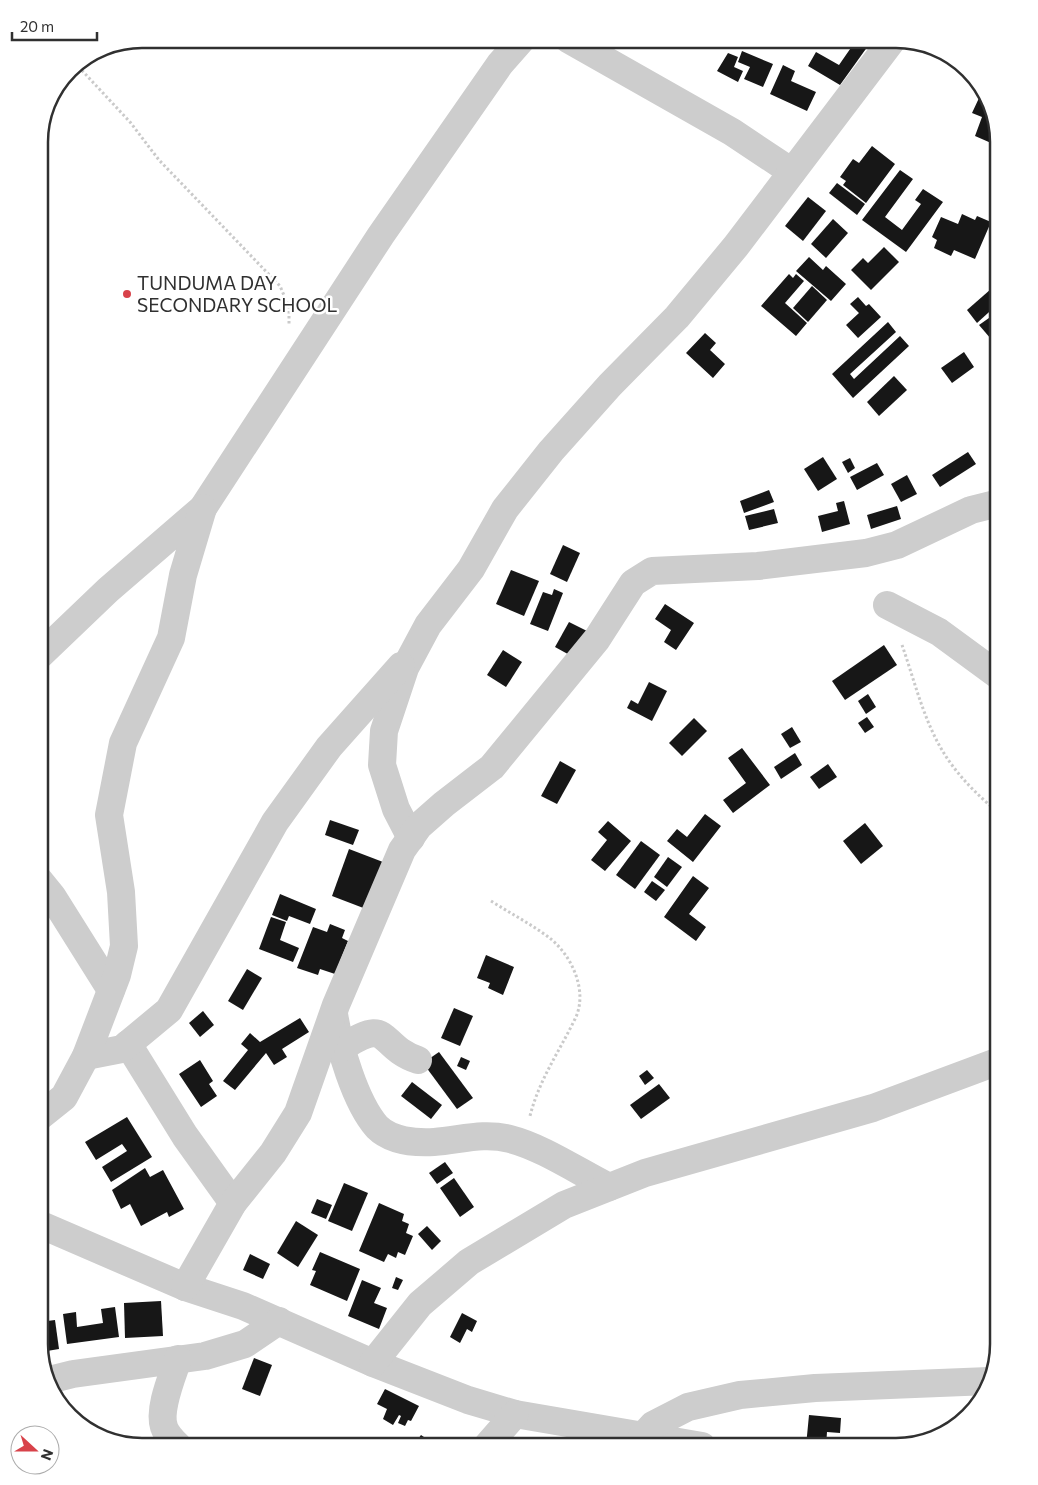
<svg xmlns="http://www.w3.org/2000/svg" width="1038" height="1485" font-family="Commissioner,sans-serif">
  <rect width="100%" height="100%" fill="#fff"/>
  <g fill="#171717">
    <path d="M 857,39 L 873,39 L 840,85 L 808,66 L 816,52 L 839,65 Z"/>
    <path d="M 742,51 L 773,64 L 763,87 L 744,79 L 750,67 L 738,62 Z"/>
    <path d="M 728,53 L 738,57 L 734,67 L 743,71 L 738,82 L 717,71 Z"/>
    <path d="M 783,65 L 795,71 L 791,81 L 816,92 L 807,111 L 770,94 Z"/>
    <path d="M 979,98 L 989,103 L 999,142 L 998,146 L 975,136 L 982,117 L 972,113 Z"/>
    <path d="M 872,146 L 895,164 L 866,203 L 843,185 L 846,181 L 840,177 L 853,159 L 859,163 Z"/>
    <path d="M 900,170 L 913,179 L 885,217 L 902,230 L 921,204 L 915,200 L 923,189 L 943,202 L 906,252 L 862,220 Z"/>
    <path d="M 837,183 L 865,204 L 857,215 L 829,193 Z"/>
    <path d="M 808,197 L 826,211 L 803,241 L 785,226 Z"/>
    <path d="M 962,214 L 975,220 L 977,216 L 991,222 L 975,259 L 954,250 L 951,256 L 934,248 L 937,240 L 932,237 L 941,217 L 958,224 Z"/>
    <path d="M 833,219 L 848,233 L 826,258 L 811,244 Z"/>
    <path d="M 884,247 L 899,262 L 871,290 L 851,270 L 863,258 L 868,263 Z"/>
    <path d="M 809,257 L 823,270 L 826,266 L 846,284 L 831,301 L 796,271 Z"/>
    <path d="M 789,274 L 793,278 L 796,274 L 804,281 L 785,303 L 807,323 L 796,336 L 761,306 Z"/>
    <path d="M 999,282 L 999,303 L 977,323 L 967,310 Z"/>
    <path d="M 812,286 L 827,300 L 808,322 L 793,308 Z"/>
    <path d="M 858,297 L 866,306 L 869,304 L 881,317 L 858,338 L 846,325 L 859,313 L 850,304 Z"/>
    <path d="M 999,311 L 999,345 L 997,346 L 979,325 Z"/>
    <path d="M 888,322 L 896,332 L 850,374 L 854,379 L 900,336 L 909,346 L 853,398 L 832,374 Z"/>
    <path d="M 705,333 L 716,343 L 710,350 L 725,364 L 713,378 L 686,353 Z"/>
    <path d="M 964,352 L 974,367 L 952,383 L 941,368 Z"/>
    <path d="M 894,376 L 907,390 L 879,416 L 867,402 Z"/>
    <path d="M 968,452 L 976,464 L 940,487 L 932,475 Z"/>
    <path d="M 823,457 L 837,479 L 818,491 L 804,469 Z"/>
    <path d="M 850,458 L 855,468 L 848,473 L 842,462 Z"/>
    <path d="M 877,463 L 884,475 L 857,490 L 850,477 Z"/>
    <path d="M 907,475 L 917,494 L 901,502 L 891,484 Z"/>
    <path d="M 769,490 L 774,502 L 744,513 L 740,501 Z"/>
    <path d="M 844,501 L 850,524 L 822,532 L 818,516 L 838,511 L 836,503 Z"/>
    <path d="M 897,506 L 901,519 L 871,529 L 867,515 Z"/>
    <path d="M 774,509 L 778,523 L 749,530 L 745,516 Z"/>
    <path d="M 563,545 L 580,553 L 567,582 L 550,574 Z"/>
    <path d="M 511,570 L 539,581 L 524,616 L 496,604 Z"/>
    <path d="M 554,589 L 563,593 L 548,631 L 530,624 L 543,592 L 552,595 Z"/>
    <path d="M 665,604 L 694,623 L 676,650 L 664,642 L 671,630 L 655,619 Z"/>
    <path d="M 569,622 L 589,632 L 575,658 L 555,647 Z"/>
    <path d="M 884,645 L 897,665 L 845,700 L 832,681 Z"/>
    <path d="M 503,650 L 522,662 L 506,687 L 487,675 Z"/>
    <path d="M 649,682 L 667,691 L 652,721 L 627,708 L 631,700 L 638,704 Z"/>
    <path d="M 868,694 L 876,707 L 866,714 L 858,701 Z"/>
    <path d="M 867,717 L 874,727 L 865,733 L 858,723 Z"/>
    <path d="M 694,718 L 707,731 L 682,756 L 669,743 Z"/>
    <path d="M 792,727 L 801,742 L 790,748 L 781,734 Z"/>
    <path d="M 742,748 L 770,785 L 733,813 L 723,800 L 746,783 L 728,758 Z"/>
    <path d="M 795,753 L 802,765 L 781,779 L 774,767 Z"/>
    <path d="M 560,761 L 576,770 L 557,804 L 541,796 Z"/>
    <path d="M 828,764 L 837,777 L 819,789 L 810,777 Z"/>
    <path d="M 705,814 L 721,826 L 693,862 L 667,841 L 677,829 L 687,837 Z"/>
    <path d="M 330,820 L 359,830 L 353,845 L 325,835 Z"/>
    <path d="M 608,821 L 631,841 L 605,871 L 591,860 L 607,840 L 598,832 Z"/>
    <path d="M 865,823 L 883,846 L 861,864 L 843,841 Z"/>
    <path d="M 641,841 L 660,855 L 635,889 L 616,875 Z"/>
    <path d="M 349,849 L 383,862 L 366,909 L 332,896 Z"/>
    <path d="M 668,857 L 682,867 L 667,887 L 654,877 Z"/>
    <path d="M 693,876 L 709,888 L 689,914 L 706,927 L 696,941 L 664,917 Z"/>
    <path d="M 652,881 L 665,890 L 656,901 L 644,892 Z"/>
    <path d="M 280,894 L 316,909 L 310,924 L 289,916 L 287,921 L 272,915 Z"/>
    <path d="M 271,917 L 286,922 L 280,940 L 299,948 L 293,962 L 259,949 Z"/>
    <path d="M 330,924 L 345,930 L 342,938 L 348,941 L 335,974 L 320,969 L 318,975 L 297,968 L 313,927 L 327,932 Z"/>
    <path d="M 486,955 L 514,967 L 503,995 L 488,988 L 490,983 L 477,978 Z"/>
    <path d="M 247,969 L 262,978 L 243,1010 L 228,1001 Z"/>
    <path d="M 454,1008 L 473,1016 L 460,1046 L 441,1038 Z"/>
    <path d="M 203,1011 L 214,1025 L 200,1037 L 189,1023 Z"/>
    <path d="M 300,1018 L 309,1032 L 282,1049 L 287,1057 L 274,1065 L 266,1053 L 235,1090 L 223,1081 L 248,1050 L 241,1044 L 250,1033 L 260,1042 Z"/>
    <path d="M 439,1052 L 473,1098 L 457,1109 L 423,1063 Z"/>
    <path d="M 461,1057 L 470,1061 L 466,1070 L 457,1066 Z"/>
    <path d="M 200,1060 L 213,1081 L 209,1084 L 217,1096 L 201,1107 L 179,1074 Z"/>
    <path d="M 647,1070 L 654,1078 L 645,1085 L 639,1076 Z"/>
    <path d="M 412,1082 L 442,1105 L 431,1119 L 401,1096 Z"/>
    <path d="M 659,1084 L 670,1098 L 641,1119 L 630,1105 Z"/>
    <path d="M 127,1117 L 152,1157 L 111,1182 L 102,1167 L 127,1151 L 122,1144 L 96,1160 L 85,1142 Z"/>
    <path d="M 445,1162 L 453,1173 L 437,1184 L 429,1173 Z"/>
    <path d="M 145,1168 L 150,1177 L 163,1170 L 184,1209 L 169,1217 L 167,1212 L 141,1226 L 130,1204 L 121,1209 L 112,1190 Z"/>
    <path d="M 454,1178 L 474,1207 L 460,1217 L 440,1188 Z"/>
    <path d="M 344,1183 L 368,1193 L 352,1231 L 328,1221 Z"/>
    <path d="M 317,1199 L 332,1205 L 326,1219 L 311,1213 Z"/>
    <path d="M 379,1203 L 404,1214 L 402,1221 L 409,1224 L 406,1233 L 413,1236 L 405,1255 L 398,1252 L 396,1258 L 388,1254 L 384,1262 L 359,1251 Z"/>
    <path d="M 296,1221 L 318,1235 L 298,1267 L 277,1253 Z"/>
    <path d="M 427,1226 L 441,1241 L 432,1250 L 418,1234 Z"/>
    <path d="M 320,1252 L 360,1269 L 347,1301 L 310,1285 L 316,1271 L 312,1270 Z"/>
    <path d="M 250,1254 L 270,1264 L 263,1279 L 243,1270 Z"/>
    <path d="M 396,1277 L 403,1280 L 398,1290 L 392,1288 Z"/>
    <path d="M 362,1280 L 381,1288 L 374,1303 L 387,1308 L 379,1329 L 348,1316 Z"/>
    <path d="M 161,1301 L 163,1336 L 125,1338 L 124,1303 Z"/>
    <path d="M 115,1307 L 119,1337 L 67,1344 L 63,1314 L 76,1312 L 77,1327 L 103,1323 L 101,1309 Z"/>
    <path d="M 462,1313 L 477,1321 L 472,1332 L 467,1329 L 460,1343 L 450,1337 Z"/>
    <path d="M 55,1320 L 59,1349 L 41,1352 L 39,1322 Z"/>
    <path d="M 254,1358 L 272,1365 L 260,1396 L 242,1389 Z"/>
    <path d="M 385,1389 L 419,1406 L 411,1421 L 408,1420 L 405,1426 L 398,1423 L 401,1416 L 399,1415 L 393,1425 L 383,1419 L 387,1409 L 377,1404 Z"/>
    <path d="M 809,1415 L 841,1418 L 840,1433 L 827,1432 L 826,1446 L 806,1446 Z"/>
    <path d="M 421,1435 L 437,1446 L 413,1446 Z"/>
    <path d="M 457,1439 L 473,1446 L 454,1446 Z"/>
  </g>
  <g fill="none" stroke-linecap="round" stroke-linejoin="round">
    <g stroke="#cacaca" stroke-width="3" stroke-dasharray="2.5 2.5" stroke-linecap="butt">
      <path d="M 75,63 L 130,122 L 159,160 L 280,286 L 289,307 L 289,324"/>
      <path d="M 902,645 C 914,679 923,718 942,750 C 956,774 978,796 999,813"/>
      <path d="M 491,901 C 510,913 529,923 547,936 C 571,953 589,991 575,1019 C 559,1052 539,1080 530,1116"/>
    </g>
    <g stroke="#cdcdcd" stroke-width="28">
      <path d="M 568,39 L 732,132 L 792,172"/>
      <path d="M 887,605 L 939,632 L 999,676"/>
      <path d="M 39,656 L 108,590 L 203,508 L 381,235 L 500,64 L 522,39"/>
      <path d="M 411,838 L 396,809 L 382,765 L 384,731 L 405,668 L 428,625 L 471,569 L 505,509 L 551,451 L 610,385 L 677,317 L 736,246 L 893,39"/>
      <path d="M 39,880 L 52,896 L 111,990"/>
      <path d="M 334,1014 C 339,1046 355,1102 377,1127 C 391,1141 416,1143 434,1142 C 461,1140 483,1132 510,1139 C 542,1147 579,1172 609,1187"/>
      <path d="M 128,1044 L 185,1136 L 233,1203"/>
      <path d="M 340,1049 C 392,1014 376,1046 418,1060"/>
      <path d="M 86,1056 L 122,1049 L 169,1010 L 275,822 L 329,747 L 401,666"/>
      <path d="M 39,1117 L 64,1097 L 86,1056 L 117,975 L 124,946 L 121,892 L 109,815 L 123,743 L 171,638 L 183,575 L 203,508"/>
      <path d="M 39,1224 L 185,1287 L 243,1306 L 373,1363 L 468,1400 L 515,1414 L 702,1446"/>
      <path d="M 185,1287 L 233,1203 L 273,1153 L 298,1113 L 336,1005 L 402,850 L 419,826 L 444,804 L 492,767 L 597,639 L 633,583 L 652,571 L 758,566 L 866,553 L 897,545 L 971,510 L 999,503"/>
      <path d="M 373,1363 L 420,1304 L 469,1262 L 564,1205 L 645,1173 L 873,1108 L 999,1061"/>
      <path d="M 49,1380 L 73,1374 L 205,1356 L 245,1344 L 279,1321"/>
      <path d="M 642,1437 L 653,1425 L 688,1407 L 740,1395 L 815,1388 L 989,1381"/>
      <path d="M 178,1446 C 173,1441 166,1434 164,1427 C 158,1409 172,1377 178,1359"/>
      <path d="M 487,1446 L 515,1414"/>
    </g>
  </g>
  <circle fill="#d8424a" stroke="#fff" stroke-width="2" cx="127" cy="294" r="5"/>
  <g text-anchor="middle" stroke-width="5" stroke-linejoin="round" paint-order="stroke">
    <g font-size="19" fill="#303030" stroke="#fff" text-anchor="start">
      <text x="137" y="290">TUNDUMA DAY<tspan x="137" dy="22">SECONDARY SCHOOL</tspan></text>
    </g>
  </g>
  <path d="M0 0H1038V1485H0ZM142 48H896A94 94 0 0 1 990 142V1344A94 94 0 0 1 896 1438H142A94 94 0 0 1 48 1344V142A94 94 0 0 1 142 48Z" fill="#fff" fill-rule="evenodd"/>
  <path fill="none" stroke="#303030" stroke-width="2.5" d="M142 48H896A94 94 0 0 1 990 142V1344A94 94 0 0 1 896 1438H142A94 94 0 0 1 48 1344V142A94 94 0 0 1 142 48Z"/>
  <g transform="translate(35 1450) rotate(111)"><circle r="24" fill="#ffffff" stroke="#acacac"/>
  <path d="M0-4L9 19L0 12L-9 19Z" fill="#d8424a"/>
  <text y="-8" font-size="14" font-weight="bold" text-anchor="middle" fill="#303030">N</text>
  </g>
  <path d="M12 32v8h85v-8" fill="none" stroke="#303030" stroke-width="2.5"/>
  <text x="20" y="32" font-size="15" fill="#303030" stroke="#ffffff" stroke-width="4" paint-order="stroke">20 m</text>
</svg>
